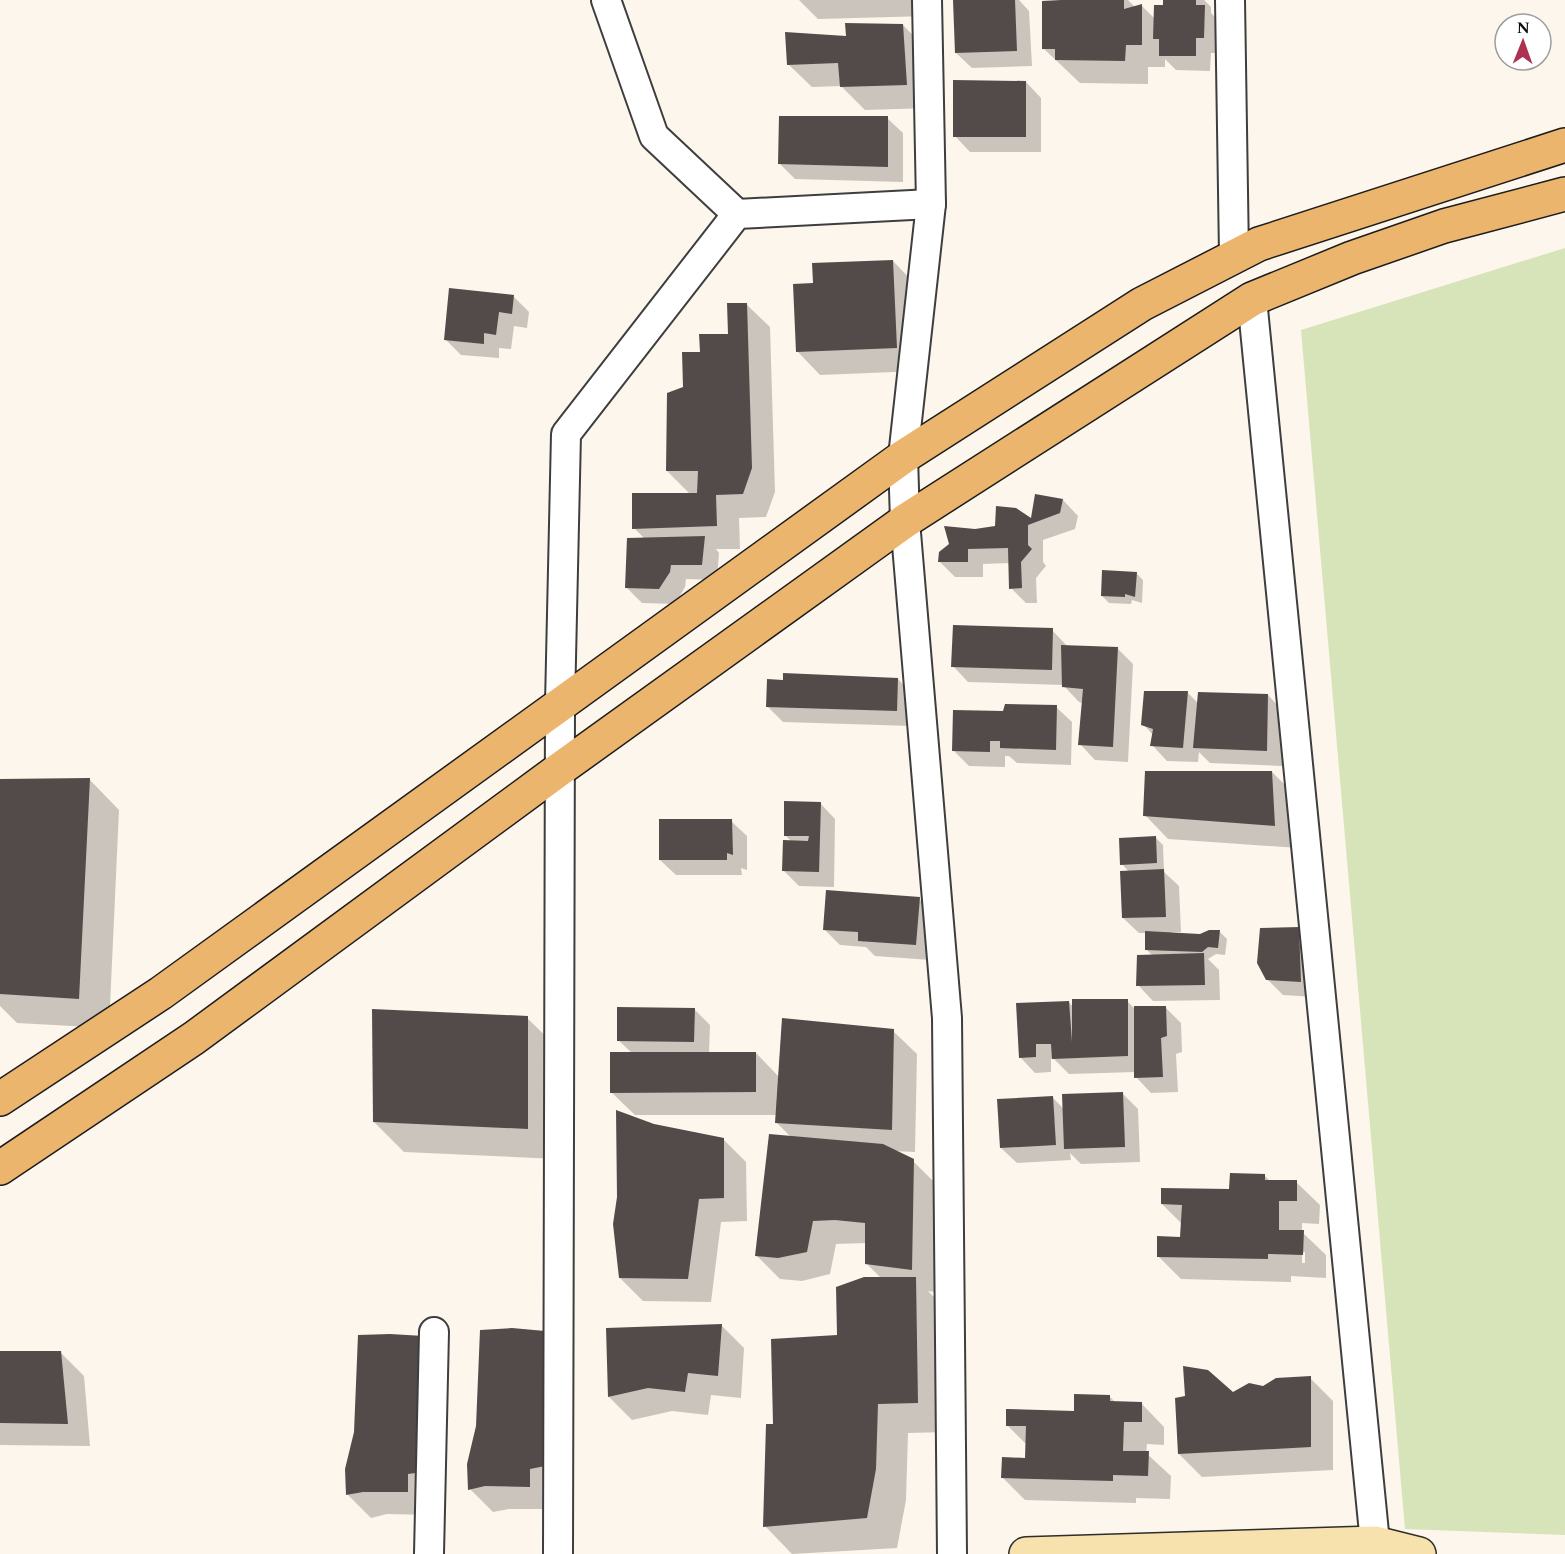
<svg xmlns="http://www.w3.org/2000/svg" width="1565" height="1554" font-family="Spectral,serif">
  <rect width="100%" height="100%" fill="#fdf6ec"/>
  <path fill="#d7e4b9" d="M 1565,248 L 1565,1535 L 1405,1529 L 1301,330 Z"/>
  <g fill="#0003" fill-rule="evenodd">
    <path d="M 799,0 L 928,0 L 929,16 L 818,19 Z"/>
    <path d="M 954,0 L 1019,0 L 1029,11 L 1032,66 L 972,68 L 956,53 Z"/>
    <path d="M 1063,0 L 1128,0 L 1135,7 L 1142,6 L 1155,19 L 1164,7 L 1165,0 L 1204,0 L 1211,7 L 1211,13 L 1220,22 L 1219,53 L 1211,53 L 1210,71 L 1176,70 L 1165,59 L 1165,67 L 1148,67 L 1148,84 L 1080,83 L 1043,48 Z"/>
    <path d="M 903,25 L 926,49 L 930,108 L 865,110 L 841,86 L 812,87 L 788,64 L 847,37 Z"/>
    <path d="M 1026,82 L 1041,98 L 1041,152 L 970,152 L 955,136 Z"/>
    <path d="M 887,118 L 903,133 L 903,182 L 795,179 L 780,164 Z"/>
    <path d="M 893,261 L 916,285 L 919,371 L 820,375 L 797,351 L 815,285 Z"/>
    <path d="M 513,296 L 529,312 L 527,328 L 514,326 L 511,349 L 499,348 L 499,358 L 461,355 L 445,339 Z"/>
    <path d="M 746,304 L 770,327 L 775,492 L 766,517 L 739,518 L 740,549 L 716,549 L 719,553 L 717,580 L 686,579 L 685,587 L 675,604 L 642,603 L 627,588 L 645,539 L 634,528 L 691,495 L 667,471 L 684,388 L 701,353 L 730,335 Z"/>
    <path d="M 1063,500 L 1078,516 L 1075,529 L 1043,540 L 1043,562 L 1046,566 L 1036,578 L 1037,603 L 1026,603 L 1011,588 L 1010,563 L 983,564 L 983,577 L 955,577 L 940,562 L 975,531 L 1032,521 Z"/>
    <path d="M 1136,573 L 1143,580 L 1142,603 L 1132,600 L 1131,604 L 1109,603 L 1102,596 Z"/>
    <path d="M 1052,630 L 1068,647 L 1118,649 L 1133,664 L 1128,762 L 1095,760 L 1080,744 L 1083,703 L 1079,702 L 1063,685 L 968,682 L 953,666 Z"/>
    <path d="M 898,679 L 913,695 L 912,726 L 783,722 L 767,706 Z"/>
    <path d="M 1187,692 L 1199,704 L 1268,695 L 1283,711 L 1282,766 L 1210,763 L 1199,752 L 1198,762 L 1167,761 L 1152,745 L 1153,735 L 1143,724 Z"/>
    <path d="M 1056,707 L 1072,722 L 1071,765 L 1017,763 L 1009,756 L 1005,756 L 1005,767 L 969,766 L 954,751 L 1004,713 Z"/>
    <path d="M 1272,772 L 1295,795 L 1298,848 L 1168,839 L 1145,815 Z"/>
    <path d="M 89,779 L 119,810 L 109,1028 L 17,1023 L 0,1006 L 0,787 Z"/>
    <path d="M 820,803 L 835,819 L 834,887 L 799,886 L 784,871 L 792,842 L 785,835 Z"/>
    <path d="M 731,821 L 747,836 L 747,870 L 741,868 L 742,875 L 676,875 L 660,860 Z"/>
    <path d="M 1156,838 L 1163,845 L 1164,872 L 1179,886 L 1181,932 L 1172,932 L 1172,934 L 1200,936 L 1220,932 L 1227,939 L 1225,955 L 1216,954 L 1208,959 L 1219,970 L 1220,1000 L 1153,1001 L 1138,985 L 1153,956 L 1146,949 L 1146,933 L 1139,933 L 1123,918 L 1129,872 L 1122,864 Z"/>
    <path d="M 919,899 L 935,914 L 931,960 L 875,956 L 866,947 L 840,945 L 824,929 Z"/>
    <path d="M 1298,929 L 1314,944 L 1315,997 L 1283,995 L 1267,979 Z"/>
    <path d="M 1127,1001 L 1134,1008 L 1166,1008 L 1181,1023 L 1182,1052 L 1176,1054 L 1178,1092 L 1151,1093 L 1136,1077 L 1136,1072 L 1069,1074 L 1054,1059 L 1051,1059 L 1051,1072 L 1035,1073 L 1020,1057 L 1069,1002 L 1073,1007 Z"/>
    <path d="M 695,1010 L 710,1025 L 709,1053 L 756,1053 L 779,1077 L 893,1031 L 917,1054 L 915,1152 L 893,1151 L 913,1161 L 936,1184 L 935,1292 L 928,1291 L 946,1309 L 948,1432 L 908,1433 L 906,1500 L 897,1548 L 792,1554 L 765,1526 L 775,1426 L 882,1279 L 866,1263 L 867,1243 L 836,1244 L 830,1274 L 802,1281 L 780,1279 L 757,1256 L 792,1138 L 777,1123 L 777,1115 L 635,1115 L 611,1092 L 632,1053 L 618,1040 Z"/>
    <path d="M 527,1018 L 558,1048 L 557,1159 L 404,1152 L 374,1122 Z"/>
    <path d="M 1123,1094 L 1138,1109 L 1140,1162 L 1081,1164 L 1070,1153 L 1071,1160 L 1017,1163 L 1001,1148 L 1053,1098 L 1064,1109 Z"/>
    <path d="M 654,1125 L 723,1139 L 746,1162 L 747,1221 L 721,1222 L 711,1302 L 643,1301 L 620,1278 Z"/>
    <path d="M 1264,1175 L 1270,1181 L 1296,1182 L 1320,1205 L 1319,1224 L 1302,1223 L 1302,1232 L 1326,1255 L 1326,1278 L 1291,1276 L 1291,1282 L 1181,1279 L 1158,1256 L 1182,1238 L 1182,1224 L 1162,1204 L 1230,1191 ZM 1302,1252 L 1305,1252 L 1305,1263 L 1302,1263 Z"/>
    <path d="M 721,1325 L 744,1348 L 741,1398 L 711,1395 L 708,1415 L 672,1411 L 632,1420 L 609,1397 Z"/>
    <path d="M 545,1332 L 552,1509 L 509,1509 L 493,1512 L 470,1489 Z"/>
    <path d="M 0,1352 L 61,1353 L 84,1376 L 90,1446 L 0,1445 Z"/>
    <path d="M 446,1361 L 445,1495 L 431,1497 L 430,1515 L 387,1514 L 371,1518 L 348,1495 Z"/>
    <path d="M 1310,1378 L 1333,1401 L 1333,1470 L 1202,1477 L 1179,1454 L 1233,1394 Z"/>
    <path d="M 1109,1396 L 1115,1402 L 1141,1403 L 1164,1427 L 1164,1445 L 1147,1444 L 1146,1453 L 1171,1476 L 1170,1499 L 1136,1498 L 1136,1503 L 1025,1500 L 1002,1477 L 1027,1460 L 1027,1445 L 1007,1425 L 1075,1412 Z"/>
  </g>
  <g fill="#534b49">
    <path d="M 953,0 L 1015,0 L 1017,51 L 955,53 Z"/>
    <path d="M 1061,0 L 1124,0 L 1124,9 L 1142,4 L 1142,45 L 1126,45 L 1125,61 L 1055,60 L 1055,49 L 1042,49 L 1042,1 Z"/>
    <path d="M 1163,0 L 1196,0 L 1196,5 L 1205,5 L 1204,38 L 1196,38 L 1196,56 L 1159,56 L 1159,39 L 1153,39 L 1154,5 L 1163,5 Z"/>
    <path d="M 845,23 L 903,24 L 907,85 L 840,87 L 838,63 L 787,65 L 785,32 L 846,36 Z"/>
    <path d="M 953,80 L 1026,81 L 1026,137 L 953,137 Z"/>
    <path d="M 779,116 L 888,116 L 888,167 L 778,164 Z"/>
    <path d="M 893,260 L 897,348 L 796,352 L 793,284 L 813,283 L 812,263 Z"/>
    <path d="M 449,288 L 514,295 L 512,314 L 499,312 L 496,335 L 484,333 L 484,344 L 444,340 Z"/>
    <path d="M 727,303 L 747,303 L 752,468 L 743,494 L 716,495 L 717,526 L 632,529 L 632,493 L 697,493 L 698,471 L 666,471 L 667,393 L 683,387 L 682,352 L 700,352 L 699,334 L 728,334 Z"/>
    <path d="M 1035,494 L 1063,499 L 1060,513 L 1028,525 L 1028,545 L 1032,549 L 1021,562 L 1022,588 L 1009,589 L 1008,548 L 968,549 L 968,562 L 938,562 L 939,552 L 949,544 L 944,526 L 975,529 L 995,526 L 996,506 L 1016,508 L 1031,518 Z"/>
    <path d="M 705,536 L 702,565 L 671,565 L 670,572 L 659,589 L 625,588 L 627,538 Z"/>
    <path d="M 1102,570 L 1137,572 L 1135,597 L 1125,594 L 1125,597 L 1101,596 Z"/>
    <path d="M 953,625 L 1053,628 L 1052,670 L 951,667 Z"/>
    <path d="M 1061,645 L 1118,647 L 1113,747 L 1078,745 L 1083,689 L 1062,687 Z"/>
    <path d="M 783,673 L 898,678 L 897,711 L 766,707 L 767,679 L 783,680 Z"/>
    <path d="M 1144,691 L 1188,691 L 1183,748 L 1150,746 L 1153,729 L 1141,725 Z"/>
    <path d="M 1198,692 L 1268,694 L 1267,751 L 1193,748 Z"/>
    <path d="M 1005,704 L 1057,705 L 1056,750 L 1000,748 L 1000,741 L 990,741 L 990,752 L 952,751 L 953,710 L 1003,711 Z"/>
    <path d="M 1145,771 L 1272,771 L 1275,826 L 1143,816 Z"/>
    <path d="M 90,778 L 79,999 L 0,994 L 0,779 Z"/>
    <path d="M 784,801 L 821,802 L 819,872 L 782,871 L 783,840 L 808,841 L 809,836 L 784,836 Z"/>
    <path d="M 659,819 L 732,819 L 733,855 L 727,853 L 727,860 L 659,860 Z"/>
    <path d="M 1156,836 L 1157,863 L 1120,865 L 1119,838 Z"/>
    <path d="M 1164,869 L 1166,917 L 1122,918 L 1120,871 Z"/>
    <path d="M 826,890 L 920,897 L 916,945 L 858,941 L 858,932 L 823,930 Z"/>
    <path d="M 1299,927 L 1301,982 L 1266,980 L 1257,963 L 1260,928 Z"/>
    <path d="M 1209,930 L 1220,930 L 1218,948 L 1208,947 L 1202,952 L 1145,950 L 1145,931 L 1200,934 Z"/>
    <path d="M 1204,953 L 1205,985 L 1136,986 L 1137,955 Z"/>
    <path d="M 1072,999 L 1128,999 L 1128,1056 L 1052,1059 L 1051,1044 L 1036,1044 L 1036,1057 L 1019,1058 L 1016,1003 L 1069,1001 L 1072,1042 Z"/>
    <path d="M 1134,1006 L 1166,1006 L 1167,1036 L 1161,1038 L 1163,1077 L 1134,1078 Z"/>
    <path d="M 617,1007 L 695,1008 L 694,1042 L 617,1041 Z"/>
    <path d="M 372,1009 L 528,1016 L 528,1129 L 373,1122 Z"/>
    <path d="M 782,1018 L 894,1029 L 892,1130 L 775,1123 Z"/>
    <path d="M 610,1052 L 756,1052 L 756,1092 L 610,1093 Z"/>
    <path d="M 1123,1092 L 1125,1147 L 1064,1149 L 1062,1094 Z"/>
    <path d="M 1053,1096 L 1056,1145 L 1000,1148 L 997,1099 Z"/>
    <path d="M 616,1110 L 654,1124 L 724,1138 L 724,1198 L 699,1199 L 688,1279 L 619,1278 L 613,1224 L 617,1197 Z"/>
    <path d="M 769,1134 L 883,1144 L 914,1159 L 912,1270 L 865,1264 L 865,1223 L 835,1220 L 813,1221 L 807,1252 L 778,1258 L 755,1256 Z"/>
    <path d="M 1230,1173 L 1265,1174 L 1265,1180 L 1297,1180 L 1297,1201 L 1279,1201 L 1279,1230 L 1304,1230 L 1303,1255 L 1268,1254 L 1268,1259 L 1157,1257 L 1157,1236 L 1180,1237 L 1182,1205 L 1161,1204 L 1161,1188 L 1229,1189 Z"/>
    <path d="M 864,1277 L 916,1277 L 918,1403 L 878,1404 L 876,1469 L 867,1518 L 763,1527 L 766,1424 L 773,1424 L 771,1339 L 837,1335 L 836,1287 Z"/>
    <path d="M 722,1324 L 718,1376 L 688,1373 L 685,1392 L 648,1388 L 608,1397 L 606,1328 Z"/>
    <path d="M 512,1328 L 545,1331 L 545,1466 L 530,1469 L 530,1487 L 485,1486 L 468,1490 L 467,1464 L 476,1426 L 480,1330 Z"/>
    <path d="M 390,1334 L 424,1336 L 423,1472 L 408,1474 L 408,1492 L 363,1492 L 346,1495 L 345,1469 L 354,1432 L 358,1335 Z"/>
    <path d="M 0,1351 L 61,1351 L 68,1424 L 0,1423 Z"/>
    <path d="M 1183,1366 L 1208,1370 L 1233,1392 L 1249,1383 L 1263,1386 L 1276,1378 L 1311,1376 L 1311,1447 L 1178,1454 L 1175,1398 L 1185,1396 Z"/>
    <path d="M 1074,1394 L 1110,1395 L 1110,1401 L 1142,1402 L 1142,1422 L 1124,1422 L 1123,1451 L 1149,1451 L 1148,1476 L 1113,1475 L 1113,1481 L 1001,1478 L 1002,1457 L 1025,1458 L 1026,1426 L 1006,1426 L 1006,1409 L 1074,1411 Z"/>
  </g>
  <g fill="none" stroke-linecap="round" stroke-linejoin="round">
    <defs>
      <g id="street">
        <path d="M 606,0 L 654,136 L 737,214"/>
        <path d="M 927,0 L 931,204 L 903,457 L 905,521 L 947,1018 L 952,1554"/>
        <path d="M 1230,0 L 1234,255"/>
        <path d="M 1252,299 L 1375,1543"/>
        <path d="M 429,1554 L 434,1332"/>
        <path d="M 558,1554 L 560,704 L 566,434 L 737,214 L 931,204"/>
      </g>
      <path id="secondary" d="M 1026,1554 L 1375,1543 L 1419,1554"/>
      <g id="primary">
        <path d="M 0,1099 L 161,993 L 903,457 L 1142,304 L 1259,244 L 1565,145"/>
        <path d="M 0,1168 L 194,1038 L 560,769 L 905,521 L 1252,299 L 1352,258 L 1444,226 L 1565,194"/>
      </g>
    </defs>
    <use href="#street" stroke="#3e3e3e" stroke-width="32"/>
    <use href="#secondary" stroke="#2d2d2d" stroke-width="36"/>
    <use href="#primary" stroke="#1c1c1c" stroke-width="36"/>
    <use href="#street" stroke="#fff" stroke-width="28"/>
    <use href="#secondary" stroke="#f7e1ad" stroke-width="33"/>
    <use href="#primary" stroke="#ebb56e" stroke-width="33"/>
  </g>
  <g transform="translate(1523 42) rotate(1)"><circle r="28" fill="#ffffff" stroke="#9d9d9d" stroke-width="1.5"/>
  <path d="M0-4.5L10 22L0 15L-10 22Z" fill="#ad324f"/>
  <text y="-9" font-size="16" font-weight="bold" text-anchor="middle" fill="#0b0b0b">N</text>
  </g>
</svg>
